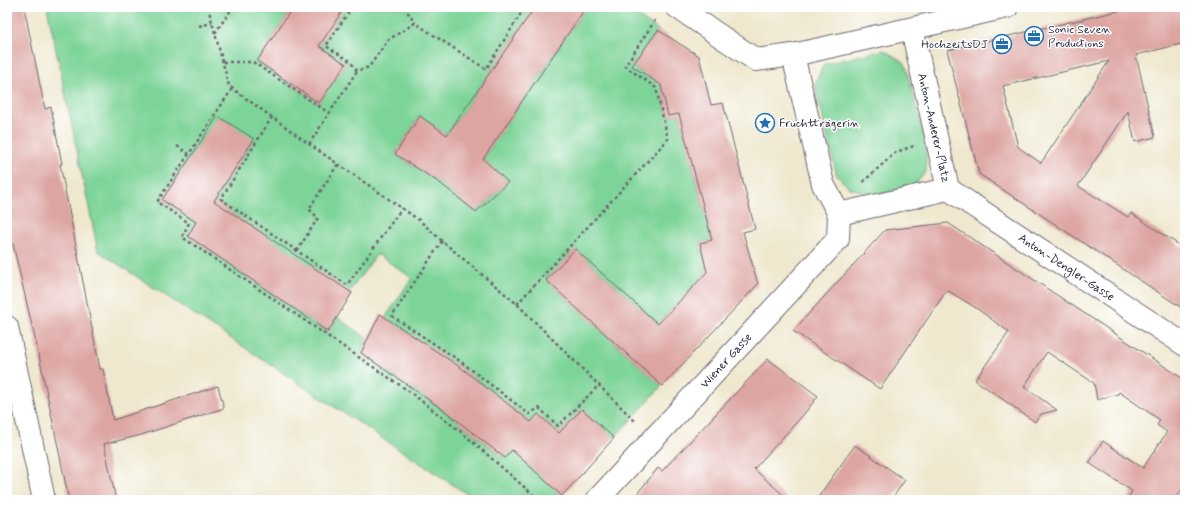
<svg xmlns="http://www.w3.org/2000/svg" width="1192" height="507" font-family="Mynerve,sans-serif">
  <rect width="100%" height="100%" fill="#fff"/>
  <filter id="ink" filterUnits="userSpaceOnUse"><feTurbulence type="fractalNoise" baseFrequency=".025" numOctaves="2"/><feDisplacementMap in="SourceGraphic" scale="8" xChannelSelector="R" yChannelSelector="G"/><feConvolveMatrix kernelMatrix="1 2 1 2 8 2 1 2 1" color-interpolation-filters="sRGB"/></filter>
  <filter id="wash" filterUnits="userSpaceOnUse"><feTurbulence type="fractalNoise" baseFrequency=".012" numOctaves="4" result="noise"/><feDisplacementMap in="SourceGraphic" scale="16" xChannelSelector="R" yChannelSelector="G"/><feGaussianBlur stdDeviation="0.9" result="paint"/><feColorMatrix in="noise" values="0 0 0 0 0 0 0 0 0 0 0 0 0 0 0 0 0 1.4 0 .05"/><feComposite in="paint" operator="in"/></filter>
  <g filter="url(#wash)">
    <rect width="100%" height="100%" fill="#efe8cf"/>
    <g fill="#7dd498" stroke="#507b6a">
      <path d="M 47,7 L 293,7 L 257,61 L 319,103 L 346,64 L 319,46 L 345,7 L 535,7 L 447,135 L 420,116 L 395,154 L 440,183 L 476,212 L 508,182 L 483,159 L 586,7 L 624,7 L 658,30 L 632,66 L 661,85 L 668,116 L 679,114 L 712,240 L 700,243 L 706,267 L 704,276 L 658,324 L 575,249 L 546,280 L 662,386 L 614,438 L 582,409 L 559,433 L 531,422 L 460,367 L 385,318 L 412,278 L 377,254 L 349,292 L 214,201 L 254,140 L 218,116 L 162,200 L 196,222 L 188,236 L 327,332 L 337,317 L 368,339 L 361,353 L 445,411 L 504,458 L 512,450 L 562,496 L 556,500 L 476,500 L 98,251 Z"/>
      <path d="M 884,50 L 905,63 L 926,144 L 926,172 L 913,187 L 876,195 L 849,188 L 837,176 L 815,84 L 824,64 Z"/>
    </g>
    <g id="blocks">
      <g fill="#dda5a1" fill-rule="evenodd">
        <path d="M 7,7 L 24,7 L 45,109 L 51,107 L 62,164 L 60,164 L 100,369 L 103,369 L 113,420 L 218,386 L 224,408 L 138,436 L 104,444 L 116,500 L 69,500 L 38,351 L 7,219 Z"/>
        <path d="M 293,7 L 345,7 L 319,46 L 346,64 L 319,103 L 257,61 Z"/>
        <path d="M 535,7 L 586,7 L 483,159 L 508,182 L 476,212 L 440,183 L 395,154 L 420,116 L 447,135 Z"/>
        <path d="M 1136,7 L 1185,7 L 1185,43 L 1136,55 L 1155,137 L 1135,142 L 1128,111 L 1078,186 L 1128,217 L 1131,213 L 1185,249 L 1185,310 L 979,174 L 947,50 ZM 1109,61 L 1041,163 L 1018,147 L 1003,86 Z"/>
        <path d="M 658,30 L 699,56 L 711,105 L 723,103 L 755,229 L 743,232 L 758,284 L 662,386 L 546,280 L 575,249 L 658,324 L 707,272 L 700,243 L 712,240 L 679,114 L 668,116 L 661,85 L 632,66 Z"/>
        <path d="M 218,116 L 254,139 L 214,201 L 352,293 L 328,332 L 188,236 L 196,222 L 162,200 Z"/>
        <path d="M 948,223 L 1185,380 L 1185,485 L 1175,500 L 1127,500 L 1132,491 L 1089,463 L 1103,441 L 1143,468 L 1167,432 L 1157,425 L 1160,420 L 1119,392 L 1118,394 L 1097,400 L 1094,383 L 1047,352 L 1024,387 L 1057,410 L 1041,414 L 1035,422 L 975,380 L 1009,332 L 976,308 L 947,290 L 880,389 L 793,331 L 885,230 Z"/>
        <path d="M 380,314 L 460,367 L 531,422 L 538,414 L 559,433 L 582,409 L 614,438 L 562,496 L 512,450 L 505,458 L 445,411 L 361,353 Z"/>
        <path d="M 768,359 L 818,396 L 804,414 L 754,469 L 789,500 L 632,500 L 658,468 L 662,471 Z"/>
        <path d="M 855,445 L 905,480 L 891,500 L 816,500 Z"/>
      </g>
    </g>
  </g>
  <g filter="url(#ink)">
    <use href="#blocks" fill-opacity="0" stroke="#6a676f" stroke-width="1"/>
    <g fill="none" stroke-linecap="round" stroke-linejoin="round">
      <defs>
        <g id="minor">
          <path d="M 677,7 L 756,60 L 793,55 L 1007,7"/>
          <path id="s1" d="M 912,29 L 948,189"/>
          <path id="s2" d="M 948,189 L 1185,345"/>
          <path d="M 839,214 L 948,189"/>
          <path d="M 7,327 L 44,500"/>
          <path id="s3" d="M 597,500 L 838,239 L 839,214 L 823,184 L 793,55"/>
        </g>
      </defs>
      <use href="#minor" stroke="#6a676f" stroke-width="24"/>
      <g stroke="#6a676f" stroke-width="2.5" stroke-dasharray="3 3" stroke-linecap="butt">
        <path d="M 208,7 L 229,86 L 309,144 L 419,220 L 442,241 L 517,304 L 636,422"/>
        <path d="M 352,7 L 326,46 L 350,61 L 357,71"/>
        <path d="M 404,7 L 415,23"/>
        <path d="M 199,26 L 212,23"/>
        <path d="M 215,33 L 233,7"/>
        <path d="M 223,62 L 253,62 L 329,113"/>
        <path d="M 232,89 L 157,202 L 189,223 L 182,237 L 410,392 L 466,436 L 539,500"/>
        <path d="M 272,117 L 221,199 L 347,285 L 402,208"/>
        <path d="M 309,144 L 357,71 L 369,67 L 388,40 L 415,23 L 486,69 L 525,7"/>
        <path d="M 177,146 L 189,154"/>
        <path d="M 863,182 L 896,152 L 914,146"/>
        <path d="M 442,241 L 392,316 L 460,361 L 529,414 L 539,408 L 558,426 L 599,385"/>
        <path d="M 297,251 L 318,218 L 309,209 L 338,164"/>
        <path d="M 517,304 L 668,139 L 656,88 L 625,66 L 656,19"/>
      </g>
      <use href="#minor" stroke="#fff" stroke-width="22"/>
    </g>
  </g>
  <defs>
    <symbol id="office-ring" viewBox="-11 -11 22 22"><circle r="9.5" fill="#fff" stroke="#1f6fb2" stroke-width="1.5"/><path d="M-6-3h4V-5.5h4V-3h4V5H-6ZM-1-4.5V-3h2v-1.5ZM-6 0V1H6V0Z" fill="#1f6fb2"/></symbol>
    <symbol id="sight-ring" viewBox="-11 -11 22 22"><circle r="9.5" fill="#fff" stroke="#1f6fb2" stroke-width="1.5"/><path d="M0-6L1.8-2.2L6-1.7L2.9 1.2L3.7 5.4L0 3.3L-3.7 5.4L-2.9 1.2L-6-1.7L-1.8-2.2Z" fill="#1f6fb2"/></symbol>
  </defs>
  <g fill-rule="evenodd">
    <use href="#office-ring" x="1023" y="25" width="22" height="22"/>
    <use href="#office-ring" x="991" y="33" width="22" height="22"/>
    <use href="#sight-ring" x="754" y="112" width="22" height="22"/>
  </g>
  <g text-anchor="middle" stroke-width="3" stroke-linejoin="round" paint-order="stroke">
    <g font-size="12" fill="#22223b" stroke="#fff" text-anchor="start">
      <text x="1048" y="33">Sonic Seven<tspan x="1048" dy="14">Productions</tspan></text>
      <text x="988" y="48" text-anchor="end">HochzeitsDJ</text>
      <text x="779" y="127">Fruchtträgerin</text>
    </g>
    <g font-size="12" fill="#22223b" stroke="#fff">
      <text dy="4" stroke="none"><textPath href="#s1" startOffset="101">Anton-Anderer-Platz</textPath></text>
      <text dy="4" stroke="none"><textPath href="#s2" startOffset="142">Anton-Dengler-Gasse</textPath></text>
      <text dy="4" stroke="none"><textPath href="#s3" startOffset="190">Wiener Gasse</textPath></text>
    </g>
  </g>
  <rect width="1192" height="507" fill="none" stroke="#fff" stroke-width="24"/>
</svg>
